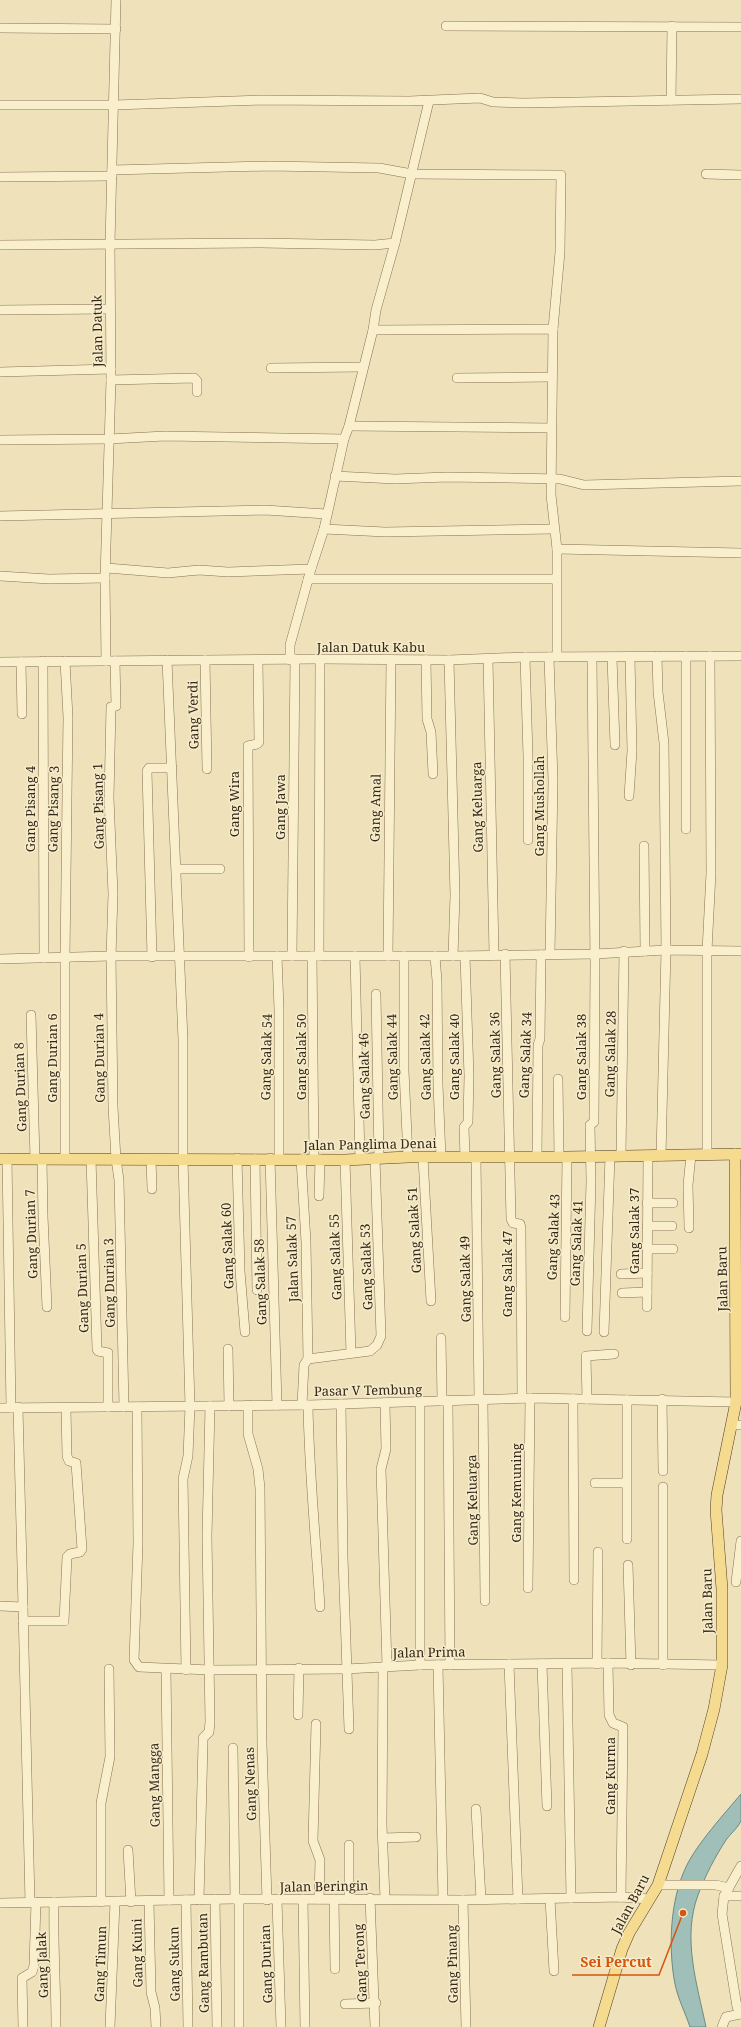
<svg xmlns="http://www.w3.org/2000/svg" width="741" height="2027" font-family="'Noto Serif',serif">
  <rect width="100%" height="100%" fill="#efe2ba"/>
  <path fill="#9fbfb8" stroke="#678c85" d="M 741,1794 C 741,1801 741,1814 741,1821 C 738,1828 730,1834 726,1840 C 715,1857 705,1876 698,1895 C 682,1938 697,1984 706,2027 L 690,2027 C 685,2012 678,1999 675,1984 C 668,1948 670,1900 686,1867 C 696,1845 725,1813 741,1794 Z"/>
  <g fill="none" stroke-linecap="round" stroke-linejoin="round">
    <defs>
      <g id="minor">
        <path d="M 446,26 L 741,27"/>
        <path d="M 0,28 L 116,29"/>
        <path d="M 671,100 L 672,26"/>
        <path d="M 0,105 L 114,105 L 260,100 L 409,101 L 480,98 L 493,102 L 523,103 L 741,99"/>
        <path d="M 112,170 L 270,166 L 379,168 L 412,174 L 561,175 L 560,252 L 553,329"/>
        <path d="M 706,174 L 741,175"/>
        <path d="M 0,177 L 112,176"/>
        <path d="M 0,245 L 261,243 L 375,245 L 395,243"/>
        <path d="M 0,310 L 109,309"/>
        <path d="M 373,330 L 553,329 L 551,495 L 557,549 L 557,657"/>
        <path d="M 271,368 L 363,367"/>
        <path d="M 0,372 L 111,369"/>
        <path d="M 457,378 L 552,377"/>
        <path d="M 111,380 L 194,378 L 197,381 L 197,392"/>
        <path d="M 349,426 L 551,428"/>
        <path d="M 0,440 L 109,439 L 165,436 L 344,439"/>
        <path d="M 335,476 L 395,479 L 447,477 L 560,479 L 584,485 L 741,481"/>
        <path d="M 0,516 L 265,510 L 326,514"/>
        <path d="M 324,529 L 385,532 L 554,529"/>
        <path d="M 557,549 L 741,553"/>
        <path d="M 107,568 L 168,573 L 199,570 L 228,572 L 311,569"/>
        <path d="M 0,576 L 49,579 L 105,578"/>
        <path d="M 308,579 L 556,579"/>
        <path d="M 657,656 L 658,692 L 664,743 L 666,950 L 661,1156"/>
        <path d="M 525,657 L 528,756 L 528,840"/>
        <path d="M 549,657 L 553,781 L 550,954"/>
        <path d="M 612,657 L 615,745"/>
        <path d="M 488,659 L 494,954"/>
        <path d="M 167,660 L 183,1040 L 183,1159 L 190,1406 L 188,1456 L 183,1479 L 186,1670"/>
        <path d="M 205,660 L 207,769"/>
        <path d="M 290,660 L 290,645 L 311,569 L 324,529 L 344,439 L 349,426 L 373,330 L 376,310 L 395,243 L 429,101"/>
        <path d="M 426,660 L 427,719 L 431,732 L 433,774"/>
        <path d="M 449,660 L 455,895 L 453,956"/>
        <path d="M 43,661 L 44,958"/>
        <path d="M 65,661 L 68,717 L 65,958 L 65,1159"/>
        <path d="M 106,661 L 105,578 L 111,380 L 110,244 L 116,0"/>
        <path d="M 115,661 L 116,706 L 111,707 L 109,798 L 113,894 L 111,956 L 113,1107 L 116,1159 L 119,1180 L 124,1407"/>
        <path d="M 0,662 L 320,659 L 449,660 L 525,657 L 741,656"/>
        <path d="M 21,662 L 22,714"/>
        <path d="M 629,796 L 632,751 L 630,657"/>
        <path d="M 686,829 L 686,656"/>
        <path d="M 644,846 L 645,951"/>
        <path d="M 177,869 L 220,869"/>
        <path d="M 505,954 L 511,1219 L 513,1223 L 520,1224 L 521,1228 L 522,1398"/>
        <path d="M 277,956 L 279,1009 L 279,1159"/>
        <path d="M 292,956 L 295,659"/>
        <path d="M 312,956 L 314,1159"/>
        <path d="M 319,956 L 320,659"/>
        <path d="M 355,956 L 360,1159"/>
        <path d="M 388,956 L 391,660"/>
        <path d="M 404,956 L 404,1071 L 408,1157"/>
        <path d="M 435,956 L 437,981 L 438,1085 L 441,1157"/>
        <path d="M 152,957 L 147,771 L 149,768 L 172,768"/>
        <path d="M 249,957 L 248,746 L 257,744 L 259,742 L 258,660"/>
        <path d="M 0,959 L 111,956 L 453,956 L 595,954 L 666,950 L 741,951"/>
        <path d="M 376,994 L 379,1158"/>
        <path d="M 31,1015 L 35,1159"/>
        <path d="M 558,1079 L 559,1157"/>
        <path d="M 707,1155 L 707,951 L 711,873 L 710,656"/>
        <path d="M 621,1156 L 624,951"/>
        <path d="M 465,1157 L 464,1127 L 468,1122 L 469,1076 L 465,956"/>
        <path d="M 476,1157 L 479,1399"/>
        <path d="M 537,1157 L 538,1045 L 540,1039 L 541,955"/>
        <path d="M 237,1158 L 240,1271 L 245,1332"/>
        <path d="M 270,1158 L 277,1405"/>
        <path d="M 423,1158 L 431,1301"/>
        <path d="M 7,1159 L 11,1408"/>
        <path d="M 42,1159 L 43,1216 L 47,1307"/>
        <path d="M 91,1159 L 97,1349 L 98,1351 L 108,1353 L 108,1407"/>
        <path d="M 151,1159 L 152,1189"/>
        <path d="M 255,1159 L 257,1290"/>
        <path d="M 301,1159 L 306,1242 L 308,1359"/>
        <path d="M 345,1160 L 351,1353"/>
        <path d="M 319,1196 L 320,1159"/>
        <path d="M 647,1203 L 673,1203"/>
        <path d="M 647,1226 L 672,1226"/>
        <path d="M 689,1228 L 688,1185 L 691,1155"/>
        <path d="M 647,1249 L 673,1249"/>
        <path d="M 621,1274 L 647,1273"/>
        <path d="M 622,1293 L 647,1292"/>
        <path d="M 647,1307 L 648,1156"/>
        <path d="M 565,1317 L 567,1157"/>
        <path d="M 587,1331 L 591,1181 L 590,1125 L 594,1122 L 595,965 L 592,658"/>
        <path d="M 604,1332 L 610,1156"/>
        <path d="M 441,1338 L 442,1401"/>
        <path d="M 228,1349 L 229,1406"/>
        <path d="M 483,1399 L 485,1601"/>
        <path d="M 573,1399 L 574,1580"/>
        <path d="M 587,1399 L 586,1356 L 614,1354"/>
        <path d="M 662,1399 L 663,1471"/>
        <path d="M 448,1400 L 450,1665"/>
        <path d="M 385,1403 L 386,1449 L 381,1469 L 387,1666"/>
        <path d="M 341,1404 L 343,1557 L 349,1729"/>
        <path d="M 248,1405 L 248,1434 L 258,1469 L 260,1488 L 262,1744 L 267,1900"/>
        <path d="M 302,1405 L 304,1365 L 308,1359 L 370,1351 L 377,1345 L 381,1336 L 375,1158"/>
        <path d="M 308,1405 C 309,1472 316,1540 320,1607"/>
        <path d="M 18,1407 L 23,1607"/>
        <path d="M 137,1407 L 138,1543 L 134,1660 L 139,1667 L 210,1670 L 346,1669 L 420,1665 L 608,1663 L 722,1665"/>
        <path d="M 0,1408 L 308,1405 L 530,1398 L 736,1402"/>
        <path d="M 732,1425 L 741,1425"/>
        <path d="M 595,1483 L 626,1483"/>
        <path d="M 663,1487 L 663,1665"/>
        <path d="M 627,1539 L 627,1400"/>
        <path d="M 628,1565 L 631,1665"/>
        <path d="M 736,1582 L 741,1541"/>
        <path d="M 528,1588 L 530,1398"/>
        <path d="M 0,1606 L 23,1607 L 30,1903"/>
        <path d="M 23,1621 L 64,1621 L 67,1557 L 70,1554 L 80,1552 L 82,1549 L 76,1463 L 69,1461 L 67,1456 L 66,1408"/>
        <path d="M 608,1663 L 609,1715 L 613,1723 L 623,1727 L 621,1897"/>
        <path d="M 509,1664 L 518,1899"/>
        <path d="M 542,1664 L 547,1806"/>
        <path d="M 567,1664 L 571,1898"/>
        <path d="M 597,1664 L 598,1552"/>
        <path d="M 420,1665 L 420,1402"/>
        <path d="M 438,1665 L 443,1899"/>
        <path d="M 383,1667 L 382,1825 L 385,1899"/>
        <path d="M 166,1669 L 169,1900"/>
        <path d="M 298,1715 L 299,1668"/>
        <path d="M 316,1724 L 313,1841 L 320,1860 L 319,1899"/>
        <path d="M 233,1748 L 235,1899"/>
        <path d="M 476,1809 L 481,1899"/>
        <path d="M 383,1838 L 416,1837"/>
        <path d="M 128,1850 L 131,1902"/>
        <path d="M 741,1866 L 724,1896 L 722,1914 L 737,2007 L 741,2014"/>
        <path d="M 658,1885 L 716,1885 L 729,1888"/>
        <path d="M 724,1896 L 741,1896"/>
        <path d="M 370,1898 L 375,2027"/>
        <path d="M 215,1899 L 217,2027"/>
        <path d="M 239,1899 L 239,2027"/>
        <path d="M 303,1899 L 305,2027"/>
        <path d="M 334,1899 L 335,1969"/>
        <path d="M 349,1899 L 349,1845"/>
        <path d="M 550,1899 L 554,1971"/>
        <path d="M 186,1900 L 188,2027"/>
        <path d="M 199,1900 L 203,1743 L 203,1738 L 209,1732 L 210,1722 L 207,1536 L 210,1406"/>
        <path d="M 277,1900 L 281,2027"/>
        <path d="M 463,1900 L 466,2027"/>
        <path d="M 149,1901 L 151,1992 L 155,2008 L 156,2027"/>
        <path d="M 54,1902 C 53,1944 56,1985 56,2027"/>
        <path d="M 101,1902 L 101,1803 L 110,1757 L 109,1669"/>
        <path d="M 0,1903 L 235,1899 L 463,1900 L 621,1897 L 649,1899"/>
        <path d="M 345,2004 L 376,2003"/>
        <path d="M 23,2027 L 22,1978 L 32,1972 L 34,1966 L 36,1902"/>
        <path d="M 110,2027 L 115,1902"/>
        <path d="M 722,2027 L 726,2017 L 741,2014"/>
      </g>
      <g id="major">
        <path d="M 0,1159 L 345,1160 L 408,1157 L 567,1157 L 741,1154"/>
        <path d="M 599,2027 L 622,1949 L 629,1933 L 658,1885 L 702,1754 L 714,1709 L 722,1665 L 722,1589 L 716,1510 L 717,1495 L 736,1402 L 735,1154"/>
      </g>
    </defs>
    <use href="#minor" stroke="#867154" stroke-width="10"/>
    <use href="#major" stroke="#533f29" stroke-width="12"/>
    <use href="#minor" stroke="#faefcd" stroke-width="9"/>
    <use href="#major" stroke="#f5db8f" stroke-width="11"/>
  </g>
  <g text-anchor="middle" stroke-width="3" stroke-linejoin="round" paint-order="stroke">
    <g font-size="13" fill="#34281a" stroke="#f6ecca">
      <text transform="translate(97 331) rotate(-91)" y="5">Jalan Datuk</text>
      <text x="371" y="652">Jalan Datuk Kabu</text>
      <text transform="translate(193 715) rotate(-91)" y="5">Gang Verdi</text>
      <text transform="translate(234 804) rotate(-90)" y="5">Gang Wira</text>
      <text transform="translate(98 806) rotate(-91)" y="5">Gang Pisang 1</text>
      <text transform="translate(539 806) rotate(-90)" y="5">Gang Mushollah</text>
      <text transform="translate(280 807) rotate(-90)" y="5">Gang Jawa</text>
      <text transform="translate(477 807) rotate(-91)" y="5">Gang Keluarga</text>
      <text transform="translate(375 808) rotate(-89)" y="5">Gang Amal</text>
      <text transform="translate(30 809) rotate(-90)" y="5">Gang Pisang 4</text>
      <text transform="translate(53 809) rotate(-89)" y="5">Gang Pisang 3</text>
      <text transform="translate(610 1054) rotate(-89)" y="5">Gang Salak 28</text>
      <text transform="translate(495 1055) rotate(-91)" y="5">Gang Salak 36</text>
      <text transform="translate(525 1055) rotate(-88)" y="5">Gang Salak 34</text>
      <text transform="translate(266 1057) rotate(-89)" y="5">Gang Salak 54</text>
      <text transform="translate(301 1057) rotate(-90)" y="5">Gang Salak 50</text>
      <text transform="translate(392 1057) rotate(-91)" y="5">Gang Salak 44</text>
      <text transform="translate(425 1057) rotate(-91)" y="5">Gang Salak 42</text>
      <text transform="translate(454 1057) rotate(-90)" y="5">Gang Salak 40</text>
      <text transform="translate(581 1057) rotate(-90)" y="5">Gang Salak 38</text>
      <text transform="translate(52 1058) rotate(-90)" y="5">Gang Durian 6</text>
      <text transform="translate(99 1058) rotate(-91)" y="5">Gang Durian 4</text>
      <text transform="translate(364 1076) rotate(-91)" y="5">Gang Salak 46</text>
      <text transform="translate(20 1087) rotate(-92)" y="5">Gang Durian 8</text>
      <text transform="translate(370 1144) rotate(-1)" y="5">Jalan Panglima Denai</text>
      <text transform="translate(414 1230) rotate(-93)" y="5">Gang Salak 51</text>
      <text transform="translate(634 1231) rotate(-90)" y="5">Gang Salak 37</text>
      <text transform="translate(31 1234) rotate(-92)" y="5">Gang Durian 7</text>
      <text transform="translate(553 1237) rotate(-88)" y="5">Gang Salak 43</text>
      <text transform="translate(576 1243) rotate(-88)" y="5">Gang Salak 41</text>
      <text transform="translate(227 1246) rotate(-92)" y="5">Gang Salak 60</text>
      <text transform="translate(335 1257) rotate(-92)" y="5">Gang Salak 55</text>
      <text transform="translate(292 1259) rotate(-92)" y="5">Jalan Salak 57</text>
      <text transform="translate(366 1267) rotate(-92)" y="5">Gang Salak 53</text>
      <text transform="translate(507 1274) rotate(-90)" y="5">Gang Salak 47</text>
      <text transform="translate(465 1279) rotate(-91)" y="5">Gang Salak 49</text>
      <text transform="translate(722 1279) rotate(-91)" y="5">Jalan Baru</text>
      <text transform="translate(260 1282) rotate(-92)" y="5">Gang Salak 58</text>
      <text transform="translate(109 1283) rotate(-91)" y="5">Gang Durian 3</text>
      <text transform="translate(82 1288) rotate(-92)" y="5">Gang Durian 5</text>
      <text transform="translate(368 1390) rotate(-1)" y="5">Pasar V Tembung</text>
      <text transform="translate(516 1493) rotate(-90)" y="5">Gang Kemuning</text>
      <text transform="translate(472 1500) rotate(-91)" y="5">Gang Keluarga</text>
      <text transform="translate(707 1601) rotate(-91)" y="5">Jalan Baru</text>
      <text transform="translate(429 1652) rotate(-1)" y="5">Jalan Prima</text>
      <text transform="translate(610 1776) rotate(-90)" y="5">Gang Kurma</text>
      <text transform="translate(250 1784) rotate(-92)" y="5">Gang Nenas</text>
      <text transform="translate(154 1785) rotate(-91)" y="5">Gang Mangga</text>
      <text transform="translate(324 1886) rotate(-1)" y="5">Jalan Beringin</text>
      <text transform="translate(630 1904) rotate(-62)" y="5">Jalan Baru</text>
      <text transform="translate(137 1953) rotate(-91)" y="5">Gang Kuini</text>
      <text transform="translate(203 1963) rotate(-91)" y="5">Gang Rambutan</text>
      <text transform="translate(360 1963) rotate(-93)" y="5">Gang Terong</text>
      <text transform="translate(100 1964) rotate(-88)" y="5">Gang Timun</text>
      <text transform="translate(174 1964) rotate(-91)" y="5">Gang Sukun</text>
      <text transform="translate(266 1964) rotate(-92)" y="5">Gang Durian</text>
      <text transform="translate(452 1964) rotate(-91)" y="5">Gang Pinang</text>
      <text transform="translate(42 1965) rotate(-92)" y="5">Gang Jalak</text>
    </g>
  </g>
  <path fill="none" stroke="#d6540d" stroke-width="1.5" d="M683 1913L659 1975H572"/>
  <circle fill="#d6540d" stroke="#f6ecca" stroke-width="1.5" cx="683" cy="1913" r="4"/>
  <g font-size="14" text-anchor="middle" font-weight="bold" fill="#d6540d" stroke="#f6ecca" stroke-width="3" stroke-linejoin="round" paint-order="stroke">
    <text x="616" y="1967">Sei Percut</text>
  </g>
</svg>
